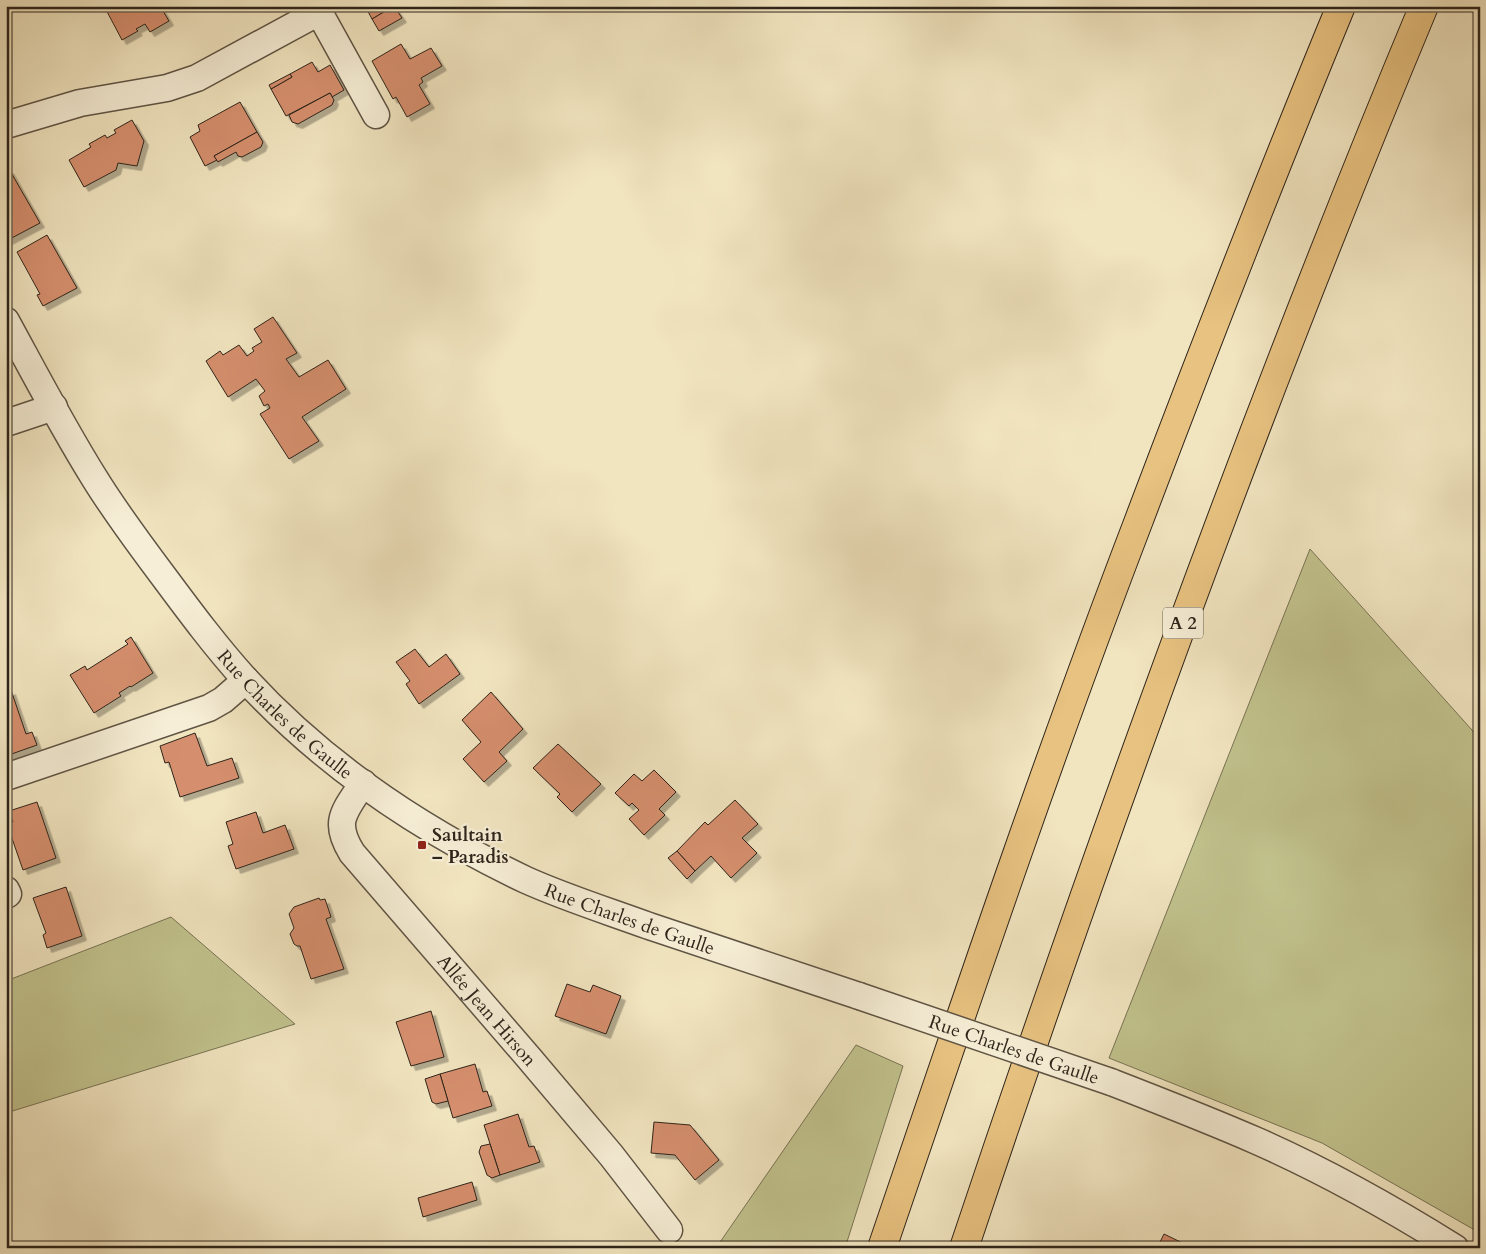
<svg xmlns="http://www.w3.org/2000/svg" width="1486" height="1254" font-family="Cardo,serif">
  <defs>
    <filter id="shadow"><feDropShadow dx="4.5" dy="4.5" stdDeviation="0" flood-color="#0004"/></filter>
  </defs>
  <rect width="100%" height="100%" fill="#f1e5c0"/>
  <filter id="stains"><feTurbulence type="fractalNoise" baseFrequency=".004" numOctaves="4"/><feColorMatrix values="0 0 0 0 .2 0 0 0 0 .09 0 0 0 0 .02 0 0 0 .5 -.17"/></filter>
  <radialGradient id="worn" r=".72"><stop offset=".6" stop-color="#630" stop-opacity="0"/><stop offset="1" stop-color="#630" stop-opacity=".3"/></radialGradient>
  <g fill="#c1c28d" stroke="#787354">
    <path d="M 1310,549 L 1480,739 L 1480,1233 L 1322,1143 L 1109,1058 Z"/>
    <path d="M 171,917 L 295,1024 L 6,1113 L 6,981 Z"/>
    <path d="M 856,1045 L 903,1066 L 845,1248 L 716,1248 Z"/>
  </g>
  <g fill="#d68f6e" stroke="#2e241a" filter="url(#shadow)">
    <path d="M 104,6 L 160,6 L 169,21 L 150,32 L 145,24 L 136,29 L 138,31 L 122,40 Z"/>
    <path d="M 365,6 L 394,6 L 372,19 Z"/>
    <path d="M 394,6 L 402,18 L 379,31 L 372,19 Z"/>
    <path d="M 401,44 L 410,59 L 431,48 L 442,66 L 421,78 L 423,82 L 419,85 L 430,104 L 407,117 L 396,97 L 393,99 L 372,61 Z"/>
    <path d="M 312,62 L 318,72 L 330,65 L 344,90 L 332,97 L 330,93 L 286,116 L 271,89 L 292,77 L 290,74 Z"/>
    <path d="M 290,74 L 292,77 L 271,89 L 269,85 Z"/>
    <path d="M 330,93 L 334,100 L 332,105 L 298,124 L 292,122 L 289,115 Z"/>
    <path d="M 240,102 L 257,132 L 214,156 L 217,160 L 205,166 L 190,137 L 200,131 L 198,125 Z"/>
    <path d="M 132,120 L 144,141 L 137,166 L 118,163 L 116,170 L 84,187 L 69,160 L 91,147 L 89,144 L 105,135 L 107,138 L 116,133 L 114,130 Z"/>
    <path d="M 257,132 L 263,142 L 261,147 L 242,157 L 238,156 L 236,152 L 218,162 L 214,156 Z"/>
    <path d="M 9,169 L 40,223 L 6,241 L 6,171 Z"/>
    <path d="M 47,235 L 77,288 L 43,306 L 37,295 L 40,294 L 17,252 Z"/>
    <path d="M 273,317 L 297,353 L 286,359 L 299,377 L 328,360 L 346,389 L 302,417 L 319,441 L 289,459 L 260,414 L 270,408 L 268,404 L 264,406 L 259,396 L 265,391 L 256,379 L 228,397 L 206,361 L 220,351 L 223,355 L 239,345 L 247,356 L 254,351 L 252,348 L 262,342 L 254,329 Z"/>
    <path d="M 131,637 L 153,673 L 131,687 L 130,686 L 119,693 L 121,696 L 94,713 L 70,675 L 85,666 L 87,670 L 128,644 L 125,641 Z"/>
    <path d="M 415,649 L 429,667 L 446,654 L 460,674 L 419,704 L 406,684 L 410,681 L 396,662 Z"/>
    <path d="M 11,690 L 26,734 L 32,732 L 37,745 L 6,756 L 6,692 Z"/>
    <path d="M 491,692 L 523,729 L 499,752 L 507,761 L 484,782 L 463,759 L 481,742 L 462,720 Z"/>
    <path d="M 195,733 L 207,766 L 232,758 L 239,778 L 180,797 L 169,762 L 165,763 L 160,746 Z"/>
    <path d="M 558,744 L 601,784 L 572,812 L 557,797 L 560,794 L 533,768 Z"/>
    <path d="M 654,770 L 676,792 L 659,809 L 665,815 L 644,835 L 629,819 L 639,810 L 632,803 L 629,806 L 615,793 L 634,774 L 642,781 Z"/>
    <path d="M 735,800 L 758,824 L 742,838 L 757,853 L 731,878 L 711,856 L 695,871 L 677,851 L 705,822 L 708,825 Z"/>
    <path d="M 37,802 L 56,858 L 23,870 L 7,824 L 13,822 L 9,811 Z"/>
    <path d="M 256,812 L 263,833 L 285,825 L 294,849 L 236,869 L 228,846 L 233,844 L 226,822 Z"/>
    <path d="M 677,851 L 695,871 L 687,879 L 668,858 Z"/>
    <path d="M 66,887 L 82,936 L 47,948 L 43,935 L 46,933 L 33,898 Z"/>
    <path d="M 319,898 L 320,900 L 325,899 L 331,917 L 326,919 L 344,969 L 311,979 L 300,946 L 297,946 L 294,944 L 290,934 L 294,928 L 289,914 L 294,907 Z"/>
    <path d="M 567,984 L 590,992 L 593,985 L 621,996 L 606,1034 L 555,1016 Z"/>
    <path d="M 431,1011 L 444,1057 L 411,1066 L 396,1022 Z"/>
    <path d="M 475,1064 L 483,1092 L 487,1091 L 492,1106 L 453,1118 L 440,1074 Z"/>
    <path d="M 440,1074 L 448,1101 L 436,1104 L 432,1102 L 425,1079 Z"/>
    <path d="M 518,1114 L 529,1147 L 534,1146 L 540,1162 L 500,1175 L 484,1125 Z"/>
    <path d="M 654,1122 L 690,1125 L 719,1160 L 695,1180 L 675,1155 L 651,1153 Z"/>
    <path d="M 490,1144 L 500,1175 L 492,1178 L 487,1175 L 479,1152 L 481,1146 Z"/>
    <path d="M 472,1182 L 477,1200 L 423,1217 L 418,1198 Z"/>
    <path d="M 1164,1234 L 1193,1248 L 1157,1248 Z"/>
  </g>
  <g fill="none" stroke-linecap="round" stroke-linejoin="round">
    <defs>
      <g id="street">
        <path d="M 6,125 L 80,103 L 167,88 L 197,78 L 319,12 L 376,115"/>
        <path id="s1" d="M 6,321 C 35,374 63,428 95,479 C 116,513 140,545 164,577 C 190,612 216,647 245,679 C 323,764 423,831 526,880 C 566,898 608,911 649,926 C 719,950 789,973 859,996"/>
        <path d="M 6,423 L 54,407"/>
        <path d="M 6,777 L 209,708 L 223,700 L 246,680"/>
        <path id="s2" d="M 363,783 C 345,811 332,821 352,853 L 529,1058 L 611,1155 L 669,1230"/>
        <path d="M 6,890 L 8,894"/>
        <path d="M 1111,1082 C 1160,1101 1209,1120 1257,1141 C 1325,1171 1391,1208 1455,1248"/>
      </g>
      <g id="highway">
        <path d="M 882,1248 C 965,1004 1047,760 1139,520 C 1204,348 1271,176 1341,6"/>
        <path d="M 964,1248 C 1104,829 1254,413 1424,6"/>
      </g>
    </defs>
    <use href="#street" stroke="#5f5444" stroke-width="29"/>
    <use href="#highway" stroke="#2e241a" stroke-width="30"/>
    <use href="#street" stroke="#f6eed6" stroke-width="26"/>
    <use href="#highway" stroke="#e8c280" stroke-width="28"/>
    <defs>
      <g id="street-bridge">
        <path id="s3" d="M 859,996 L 1111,1082"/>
      </g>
    </defs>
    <use href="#street-bridge" stroke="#5f5444" stroke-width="29" stroke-linecap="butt"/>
    <use href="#street-bridge" stroke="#f6eed6" stroke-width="26"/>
  </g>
  <rect fill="#8f2418" stroke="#f6eed6" stroke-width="2" x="417" y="840" width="10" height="10" rx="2.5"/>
  <g text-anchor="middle" stroke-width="4.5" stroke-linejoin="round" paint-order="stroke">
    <rect fill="#f6eed6" stroke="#6a6152" stroke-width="1" x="1163" y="607.5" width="40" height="31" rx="4"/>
    <g font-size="18" font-weight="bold" fill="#2e241a">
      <text x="1183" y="629">A 2</text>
    </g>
    <g font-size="19" fill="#2e241a" stroke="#f6eed6">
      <text dy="7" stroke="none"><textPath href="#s1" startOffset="485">Rue Charles de Gaulle</textPath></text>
      <text dy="7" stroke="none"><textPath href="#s1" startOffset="890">Rue Charles de Gaulle</textPath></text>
      <text dy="7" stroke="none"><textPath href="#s2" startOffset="285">Allée Jean Hirson</textPath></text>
      <text dy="7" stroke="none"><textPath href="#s3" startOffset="164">Rue Charles de Gaulle</textPath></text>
    </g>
    <g font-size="19" font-weight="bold" fill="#2e241a" stroke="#f6eed6" text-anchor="start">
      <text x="432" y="841">Saultain<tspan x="432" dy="22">– Paradis</tspan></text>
    </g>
  </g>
  <rect width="1486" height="1254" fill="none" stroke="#f1e5c0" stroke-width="25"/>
  <rect x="8" y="8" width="1471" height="1239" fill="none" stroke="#2e241a" stroke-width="2.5"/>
  <rect x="12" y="12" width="1461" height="1229" fill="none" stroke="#2e241a"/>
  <rect width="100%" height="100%" filter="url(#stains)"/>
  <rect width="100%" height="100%" fill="url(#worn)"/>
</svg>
